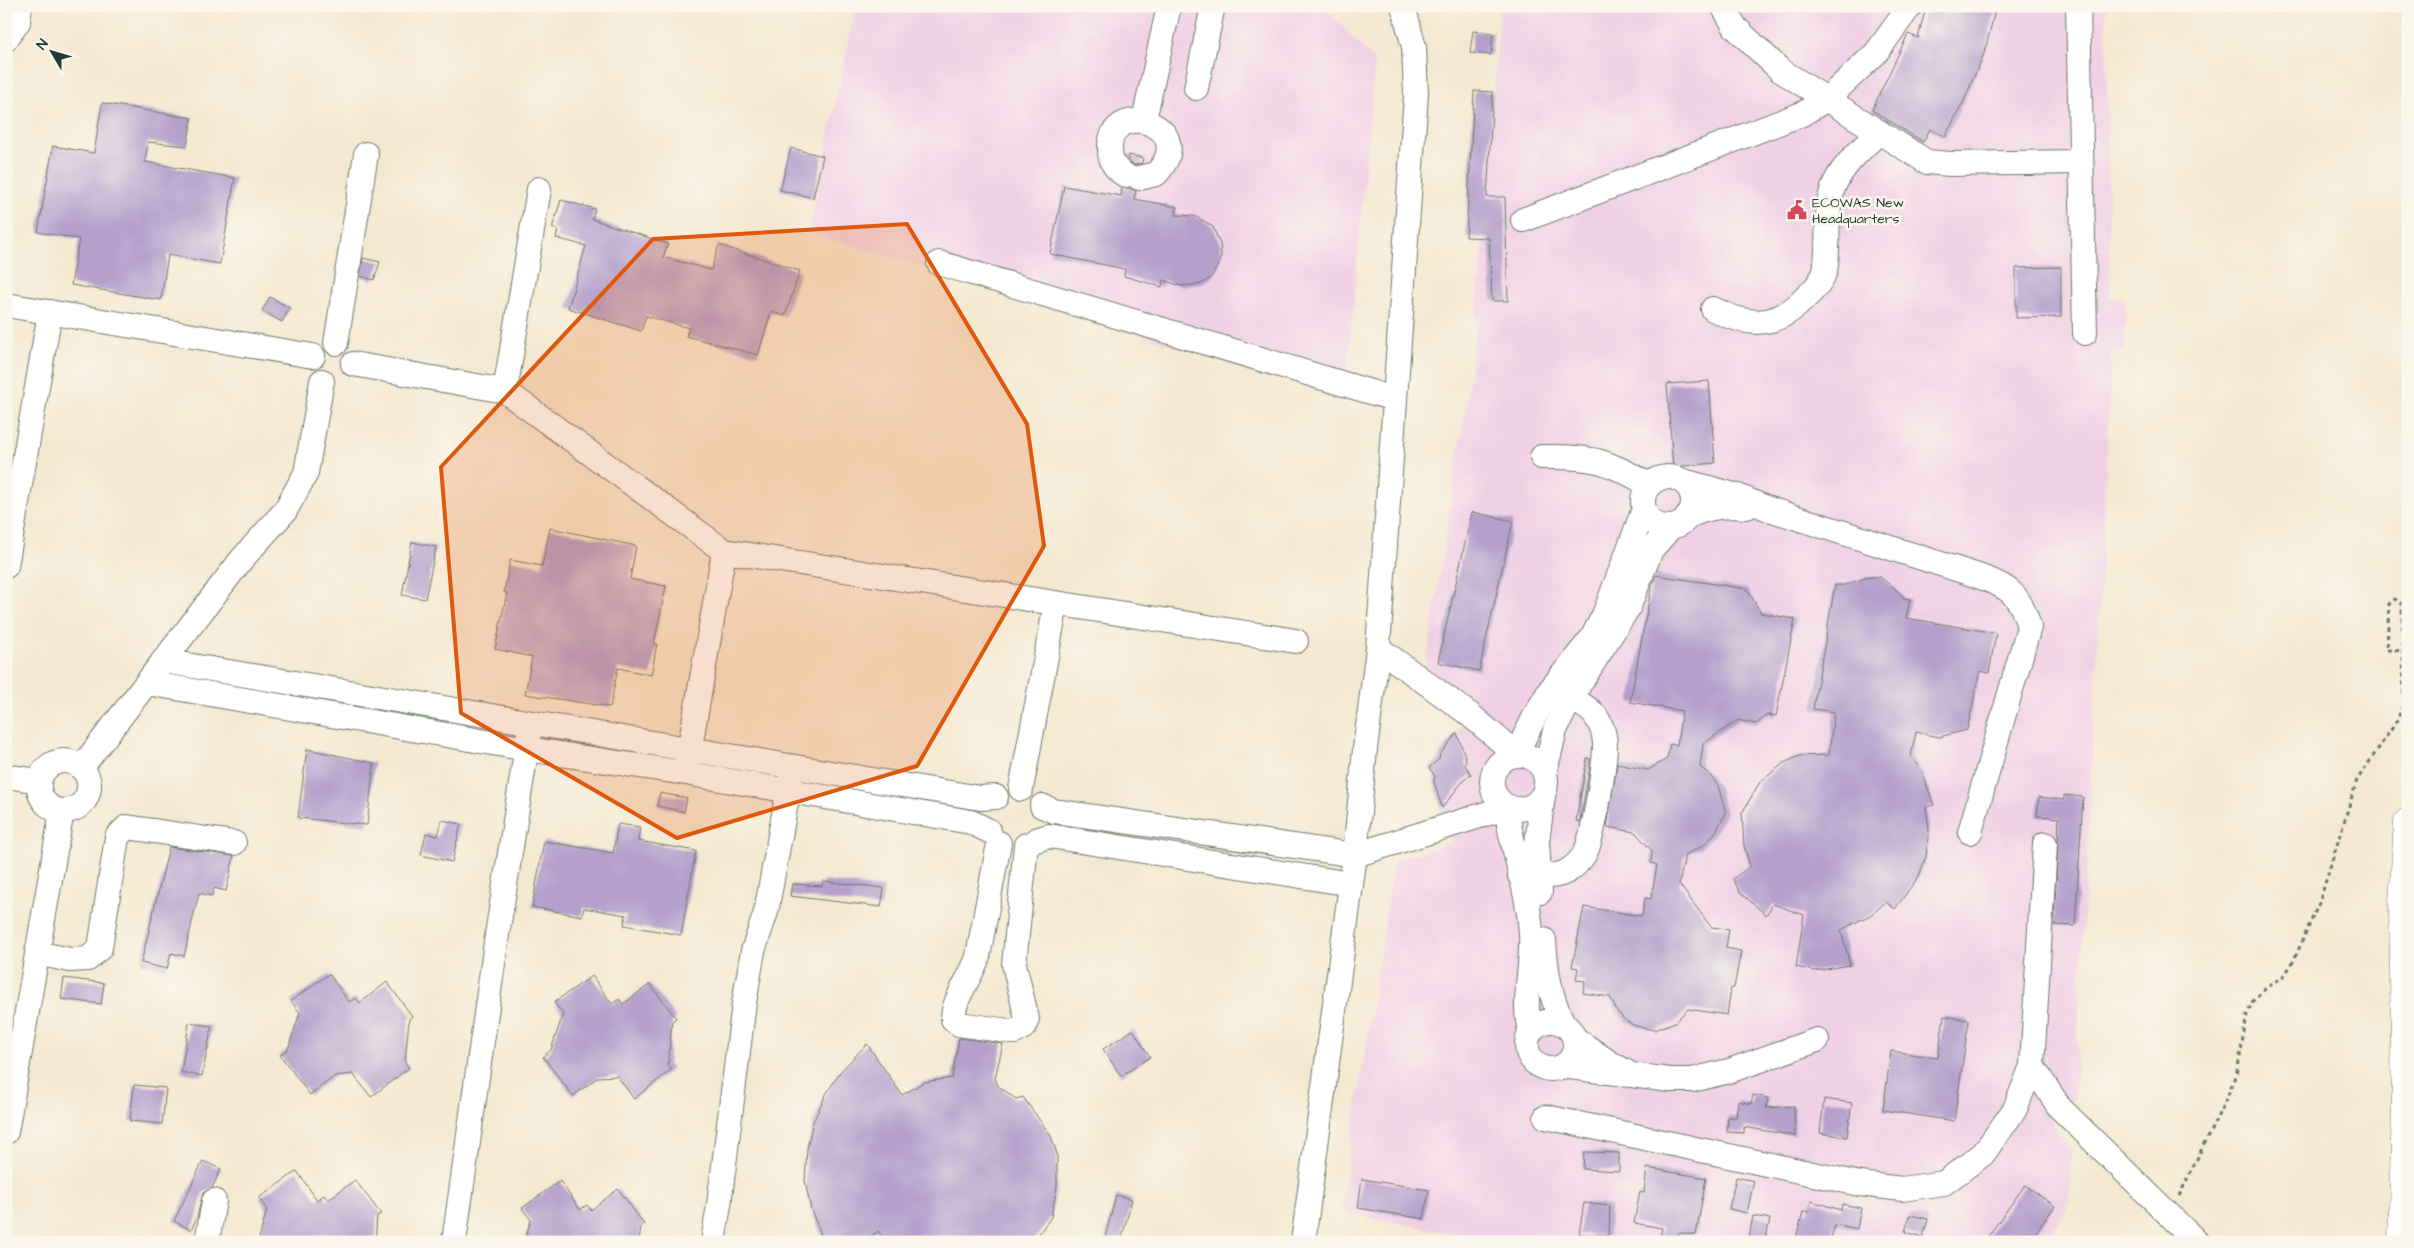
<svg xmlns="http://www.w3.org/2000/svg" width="2414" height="1248" font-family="'Architects Daughter',sans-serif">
  <rect width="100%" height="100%" fill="#fbf7ec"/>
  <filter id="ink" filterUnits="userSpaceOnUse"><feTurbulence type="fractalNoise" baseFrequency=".02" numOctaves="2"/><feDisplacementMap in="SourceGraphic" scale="10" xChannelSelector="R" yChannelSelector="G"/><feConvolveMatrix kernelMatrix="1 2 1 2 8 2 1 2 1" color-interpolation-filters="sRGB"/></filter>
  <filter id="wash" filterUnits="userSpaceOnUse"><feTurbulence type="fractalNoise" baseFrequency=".0096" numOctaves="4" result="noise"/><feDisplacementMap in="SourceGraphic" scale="20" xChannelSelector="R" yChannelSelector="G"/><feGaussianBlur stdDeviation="1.12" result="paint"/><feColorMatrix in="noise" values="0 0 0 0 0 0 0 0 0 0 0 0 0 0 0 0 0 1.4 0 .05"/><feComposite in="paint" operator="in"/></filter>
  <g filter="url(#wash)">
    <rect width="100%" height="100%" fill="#f4e8d0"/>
    <g fill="#f0d0e5">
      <path d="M 856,6 L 1323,6 L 1375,61 L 1345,398 L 809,232 Z"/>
      <path d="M 1500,6 L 2106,6 L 2110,298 L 2126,298 L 2125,351 L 2112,351 L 2075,1098 L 2050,1118 L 2071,1151 L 2069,1204 L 2046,1242 L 1498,1242 L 1341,1212 L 1394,860 L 1452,843 L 1434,782 L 1435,776 L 1429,768 L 1439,759 L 1440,754 L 1457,733 L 1475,704 L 1426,666 L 1470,377 L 1484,238 Z"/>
    </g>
    <g id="blocks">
      <g fill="#b5a0cc">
        <path d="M 1943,6 L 1996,6 L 1985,51 L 1964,101 L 1945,137 L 1930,129 L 1923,142 L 1872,110 L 1908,34 L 1918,38 L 1926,7 L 1942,12 Z"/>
        <path d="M 1473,31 L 1493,33 L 1491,55 L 1470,53 Z"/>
        <path d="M 1474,91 L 1493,92 L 1487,197 L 1505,197 L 1508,301 L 1492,301 L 1489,238 L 1466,237 Z"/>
        <path d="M 102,103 L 192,118 L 187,146 L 148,142 L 145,162 L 235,178 L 220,264 L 168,255 L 161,300 L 71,285 L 79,239 L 38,232 L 53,146 L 94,153 Z"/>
        <path d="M 791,148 L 823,156 L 813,198 L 780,190 Z"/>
        <path d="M 1129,155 L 1143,158 L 1142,163 L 1134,165 L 1128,160 Z"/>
        <path d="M 1064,186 L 1121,196 L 1122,188 L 1129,188 L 1136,191 L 1134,199 L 1177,207 L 1176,215 L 1194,216 L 1204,221 L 1213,227 L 1220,244 L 1221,256 L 1217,267 L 1211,278 L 1201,284 L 1181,286 L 1163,280 L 1162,287 L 1124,276 L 1125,269 L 1050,254 Z"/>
        <path d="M 561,200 L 595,209 L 592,219 L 668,244 L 663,257 L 711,270 L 719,245 L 800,271 L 785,316 L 771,312 L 758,355 L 686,336 L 689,328 L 646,316 L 641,331 L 568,308 L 586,246 L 556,238 L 558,230 L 552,228 Z"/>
        <path d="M 363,258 L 380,262 L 374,280 L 360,276 Z"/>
        <path d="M 2061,267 L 2061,317 L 2016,318 L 2016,268 Z"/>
        <path d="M 270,297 L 290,308 L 282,322 L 262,311 Z"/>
        <path d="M 1709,381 L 1715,463 L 1673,467 L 1667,384 Z"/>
        <path d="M 1472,512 L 1513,521 L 1479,671 L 1438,662 Z"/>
        <path d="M 550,528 L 636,546 L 630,579 L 666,586 L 654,644 L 657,644 L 651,675 L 618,668 L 610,707 L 525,694 L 532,657 L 495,649 L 507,593 L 504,592 L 510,560 L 542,566 Z"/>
        <path d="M 412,542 L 436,547 L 425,599 L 402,595 Z"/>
        <path d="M 1656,575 L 1747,589 L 1761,613 L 1795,619 L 1776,716 L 1767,715 L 1756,724 L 1738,720 L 1703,744 L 1700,767 L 1710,775 L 1718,786 L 1726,813 L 1715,833 L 1703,846 L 1685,855 L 1679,884 L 1711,927 L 1729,929 L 1726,948 L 1741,951 L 1734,988 L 1731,988 L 1727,1015 L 1688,1009 L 1675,1022 L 1655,1030 L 1635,1026 L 1626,1021 L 1618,1013 L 1610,997 L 1583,993 L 1585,981 L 1576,980 L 1578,968 L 1572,967 L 1584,907 L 1642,916 L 1645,898 L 1651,899 L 1657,865 L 1651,863 L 1652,851 L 1635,832 L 1607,827 L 1617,764 L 1648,770 L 1667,759 L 1670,744 L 1677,745 L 1682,711 L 1630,702 L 1651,589 Z"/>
        <path d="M 1868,577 L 1880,577 L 1898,591 L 1904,598 L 1910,599 L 1906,618 L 1996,633 L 1989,673 L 1980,671 L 1967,730 L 1939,737 L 1916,732 L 1911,757 L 1922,772 L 1934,805 L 1926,807 L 1929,829 L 1926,857 L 1919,876 L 1895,909 L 1886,902 L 1872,914 L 1841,930 L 1850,965 L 1815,971 L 1796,967 L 1804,915 L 1773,904 L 1766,915 L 1740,892 L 1733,879 L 1750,866 L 1744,846 L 1742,813 L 1760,782 L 1784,763 L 1799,756 L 1829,755 L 1834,712 L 1813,709 L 1835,585 L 1844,585 Z"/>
        <path d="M 1457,733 L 1466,759 L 1465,765 L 1471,774 L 1464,780 L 1442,808 L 1434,782 L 1435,776 L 1429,768 L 1439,759 L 1440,754 Z"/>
        <path d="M 307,749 L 374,763 L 367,825 L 298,818 Z"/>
        <path d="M 1587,758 L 1590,759 L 1590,766 L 1580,822 L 1576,821 Z"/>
        <path d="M 660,793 L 687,798 L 684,812 L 657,806 Z"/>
        <path d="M 2064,795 L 2083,797 L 2075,926 L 2054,925 L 2059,818 L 2037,816 L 2039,797 L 2064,800 Z"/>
        <path d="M 442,820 L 461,824 L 452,862 L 421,855 L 426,833 L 438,836 Z"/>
        <path d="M 618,824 L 640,827 L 638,841 L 696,851 L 681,935 L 624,925 L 626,915 L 584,908 L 582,916 L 532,907 L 544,841 L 613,853 Z"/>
        <path d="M 169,847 L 234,856 L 226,891 L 214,888 L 212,896 L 199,893 L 184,956 L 171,953 L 167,969 L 141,963 Z"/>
        <path d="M 823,881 L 884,888 L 881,907 L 790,896 L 792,884 L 822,886 Z"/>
        <path d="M 329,974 L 349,1002 L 356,998 L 360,1003 L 387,982 L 412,1016 L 409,1019 L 405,1062 L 409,1068 L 371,1097 L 353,1074 L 335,1076 L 310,1095 L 280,1055 L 288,1049 L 300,1013 L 291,1001 Z"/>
        <path d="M 592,976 L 612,1004 L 619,999 L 623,1004 L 650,984 L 676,1018 L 672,1021 L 668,1064 L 672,1069 L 634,1099 L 617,1076 L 598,1077 L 573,1096 L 543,1057 L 551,1050 L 563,1014 L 554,1002 Z"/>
        <path d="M 64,978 L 104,983 L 101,1004 L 61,999 Z"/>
        <path d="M 1944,1016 L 1969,1020 L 1954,1121 L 1883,1110 L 1891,1051 L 1938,1058 Z"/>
        <path d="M 189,1023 L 212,1026 L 202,1076 L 181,1072 Z"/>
        <path d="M 1133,1030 L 1150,1057 L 1121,1076 L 1103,1049 Z"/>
        <path d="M 959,1038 L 1003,1044 L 995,1078 L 998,1086 L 1016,1099 L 1023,1097 L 1051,1136 L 1057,1154 L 1057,1186 L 1051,1217 L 1033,1242 L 887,1242 L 878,1231 L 863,1242 L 824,1242 L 811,1210 L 805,1181 L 807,1148 L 813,1122 L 825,1096 L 840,1072 L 867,1044 L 902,1095 L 924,1082 L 952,1078 Z"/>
        <path d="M 134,1085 L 166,1088 L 162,1124 L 130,1121 Z"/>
        <path d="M 1753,1095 L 1768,1098 L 1766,1108 L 1794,1106 L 1795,1136 L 1744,1127 L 1744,1133 L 1727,1132 L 1728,1117 L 1736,1117 L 1738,1101 L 1751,1104 Z"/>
        <path d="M 1824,1099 L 1852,1103 L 1847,1137 L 1820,1133 Z"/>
        <path d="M 1584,1152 L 1619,1153 L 1619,1171 L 1583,1169 Z"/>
        <path d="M 203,1161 L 221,1169 L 212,1188 L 203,1193 L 197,1217 L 191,1230 L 174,1221 Z"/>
        <path d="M 1647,1168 L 1706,1178 L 1696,1235 L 1679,1233 L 1677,1242 L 1659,1242 L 1662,1228 L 1634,1223 L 1640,1192 L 1644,1193 Z"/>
        <path d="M 297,1171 L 317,1200 L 324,1195 L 328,1200 L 355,1180 L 381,1214 L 377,1216 L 375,1242 L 258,1242 L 267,1210 L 259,1198 Z"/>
        <path d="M 1736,1177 L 1754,1181 L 1747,1213 L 1729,1209 Z"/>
        <path d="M 1362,1179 L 1429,1190 L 1424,1219 L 1358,1208 Z"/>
        <path d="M 560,1181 L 580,1210 L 587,1205 L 591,1210 L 618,1189 L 644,1224 L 641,1226 L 639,1242 L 524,1242 L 531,1220 L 522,1208 Z"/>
        <path d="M 2025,1185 L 2055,1206 L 2029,1242 L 1984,1242 Z"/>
        <path d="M 1116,1195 L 1132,1199 L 1121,1241 L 1105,1238 Z"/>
        <path d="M 1811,1201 L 1841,1210 L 1842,1204 L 1861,1208 L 1857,1229 L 1835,1224 L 1830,1242 L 1795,1242 L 1803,1212 L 1809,1212 Z"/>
        <path d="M 1584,1203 L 1610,1206 L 1609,1235 L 1579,1234 Z"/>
        <path d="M 1910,1215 L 1928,1219 L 1923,1237 L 1905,1232 Z"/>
        <path d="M 1753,1216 L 1770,1219 L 1765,1242 L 1748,1242 Z"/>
      </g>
    </g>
  </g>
  <g filter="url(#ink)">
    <use href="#blocks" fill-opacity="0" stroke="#6a796b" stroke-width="1"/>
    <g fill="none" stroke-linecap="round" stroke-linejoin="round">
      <defs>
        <g id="minor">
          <path d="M 1723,6 L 1735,27 L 1780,70 L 1927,162 L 1950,164 L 2081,162"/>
          <path d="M 2078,6 L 2085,333"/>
          <path d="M 6,39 L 18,22 L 20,6"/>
          <path d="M 1196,88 L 1213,6"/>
          <path d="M 1144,120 L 1169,6"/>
          <path d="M 1125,175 C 1115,169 1110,162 1110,150 C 1108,96 1202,125 1156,174 L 1139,178"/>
          <path d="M 1523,220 L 1802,114 L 1827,99 L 1876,53 L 1910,6"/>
          <path d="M 939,263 L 1394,399"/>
          <path d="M 6,305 L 313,356"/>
          <path d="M 1713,309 C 1748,327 1777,328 1805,298 C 1813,291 1822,281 1825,271 C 1830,243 1824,215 1833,188 C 1841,166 1863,148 1879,132"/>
          <path d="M 336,343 L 366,154"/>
          <path d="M 353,364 L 505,391 L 724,551 L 1296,641"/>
          <path d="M 505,391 L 539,189"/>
          <path d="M 1542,457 C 1591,456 1607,460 1649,485"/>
          <circle cx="1668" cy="502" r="25"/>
          <path d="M 1680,480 L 1738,496 L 1766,508 L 1975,575 C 2007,586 2020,592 2029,627 L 1970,832"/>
          <path d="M 1687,517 C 1708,507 1724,505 1747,507"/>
          <path d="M 6,566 L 50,312"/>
          <path d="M 1378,648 L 1469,714 L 1516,754 L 1536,714 L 1550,690 L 1592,638 L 1604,615 L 1644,509"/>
          <path d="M 163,661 L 980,798 L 996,797"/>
          <path d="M 147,683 L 527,749 L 685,773 L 971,822 L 989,831"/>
          <circle cx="1519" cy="782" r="27"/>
          <circle cx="64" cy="786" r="25"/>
          <path d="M 687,764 L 724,551"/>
          <path d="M 81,768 L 242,559 L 285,511 L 306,473 L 322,381"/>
          <path d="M 1545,771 L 1555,730 L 1570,699 L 1628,608 L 1651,550 L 1671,527"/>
          <path d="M 6,776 L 39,781"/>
          <path d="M 1021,789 L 1056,604"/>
          <path d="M 1042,806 L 1054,811 L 1355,855 L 1508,807 L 1509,825 C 1516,860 1529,897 1531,933 C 1533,967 1522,1000 1530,1032"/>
          <path d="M 1036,840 L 1049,836 L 1351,884"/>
          <path d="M 999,843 L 978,956 C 972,977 953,998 953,1019 L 959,1024 L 1015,1032 L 1024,1027 L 1027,1019 L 1014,964 L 1026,845"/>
          <path d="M 2045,844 L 2032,1066 L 2060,1108 L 2197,1242"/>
          <path d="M 1520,876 C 1536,877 1559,879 1572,868 C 1578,863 1583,858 1586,851 C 1594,833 1605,765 1605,745 C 1605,736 1602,727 1598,720 C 1590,705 1571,700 1557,693"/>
          <path d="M 1540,892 L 1537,842 L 1543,796"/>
          <path d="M 1544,940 C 1546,971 1550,998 1564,1025"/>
          <path d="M 37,953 L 70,960 L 88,959 L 100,948 L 117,837 L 127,827 L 234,843"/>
          <circle cx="1551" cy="1045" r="24"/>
          <path d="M 1574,1038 L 1610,1063 L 1625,1071"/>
          <path d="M 1562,1066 L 1670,1080 L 1692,1080 L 1729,1071 L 1817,1040"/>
          <path d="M 1546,1117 L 1860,1184 L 1902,1189 L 1944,1183 L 1983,1154 L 2015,1109 L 2032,1066"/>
          <path d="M 6,1132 L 62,811"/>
          <path d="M 207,1242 L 214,1201"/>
          <path d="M 454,1242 L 497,935 L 529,733"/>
          <path d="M 713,1242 L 719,1205 L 744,1003 L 753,951 L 766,912 L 791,776"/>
          <path d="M 1303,1242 L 1355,855 L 1365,749 L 1378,648 L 1416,94 L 1414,47 L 1403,6"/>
        </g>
        <path id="highway" d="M 2402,1242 L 2406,1109 L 2403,902 L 2408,822"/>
      </defs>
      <use href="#minor" stroke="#6a796b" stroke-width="26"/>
      <use href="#highway" stroke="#6a796b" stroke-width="29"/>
      <path stroke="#6a796b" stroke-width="3" stroke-dasharray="4 4" stroke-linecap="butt" d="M 2179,1196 L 2228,1095 L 2238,1068 L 2247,1014 L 2253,1001 L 2266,988 L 2284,976 L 2293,962 L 2319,903 L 2357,780 L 2397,721 L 2404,702 L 2402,604 L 2395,599 L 2389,604 L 2387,650"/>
      <use href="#minor" stroke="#fff" stroke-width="24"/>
      <use href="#highway" stroke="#fff" stroke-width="28"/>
      <path stroke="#6a796b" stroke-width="3" stroke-dasharray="4 4" stroke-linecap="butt" d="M 2387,650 L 2408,651"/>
    </g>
  </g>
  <path fill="#de580e" fill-opacity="0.2" stroke="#de580e" stroke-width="4" stroke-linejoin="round" d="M 907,224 L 1027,424 L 1044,546 L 917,766 L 677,838 L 461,713 L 441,467 L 653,239 Z"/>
  <defs>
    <symbol id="civic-bare" viewBox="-9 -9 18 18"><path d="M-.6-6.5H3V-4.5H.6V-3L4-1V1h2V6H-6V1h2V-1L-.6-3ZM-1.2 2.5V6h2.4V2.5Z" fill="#d1495b" stroke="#fbf7ec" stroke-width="2.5" paint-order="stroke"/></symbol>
  </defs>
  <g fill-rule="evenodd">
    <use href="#civic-bare" x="1783" y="196" width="28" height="28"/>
  </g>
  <g text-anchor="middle" stroke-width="5" stroke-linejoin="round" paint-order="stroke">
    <g font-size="14" fill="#1f3d34" stroke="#fbf7ec" text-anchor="start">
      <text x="1812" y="207">ECOWAS New<tspan x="1812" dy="16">Headquarters</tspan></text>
    </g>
  </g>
  <rect width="2414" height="1248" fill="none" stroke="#fbf7ec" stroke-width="25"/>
  <g transform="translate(52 52) rotate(308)" stroke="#fbf7ec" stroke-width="4" paint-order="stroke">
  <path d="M0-4L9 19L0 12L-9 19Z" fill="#1f3d34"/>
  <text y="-8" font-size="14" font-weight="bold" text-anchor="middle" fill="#1f3d34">N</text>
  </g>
</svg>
